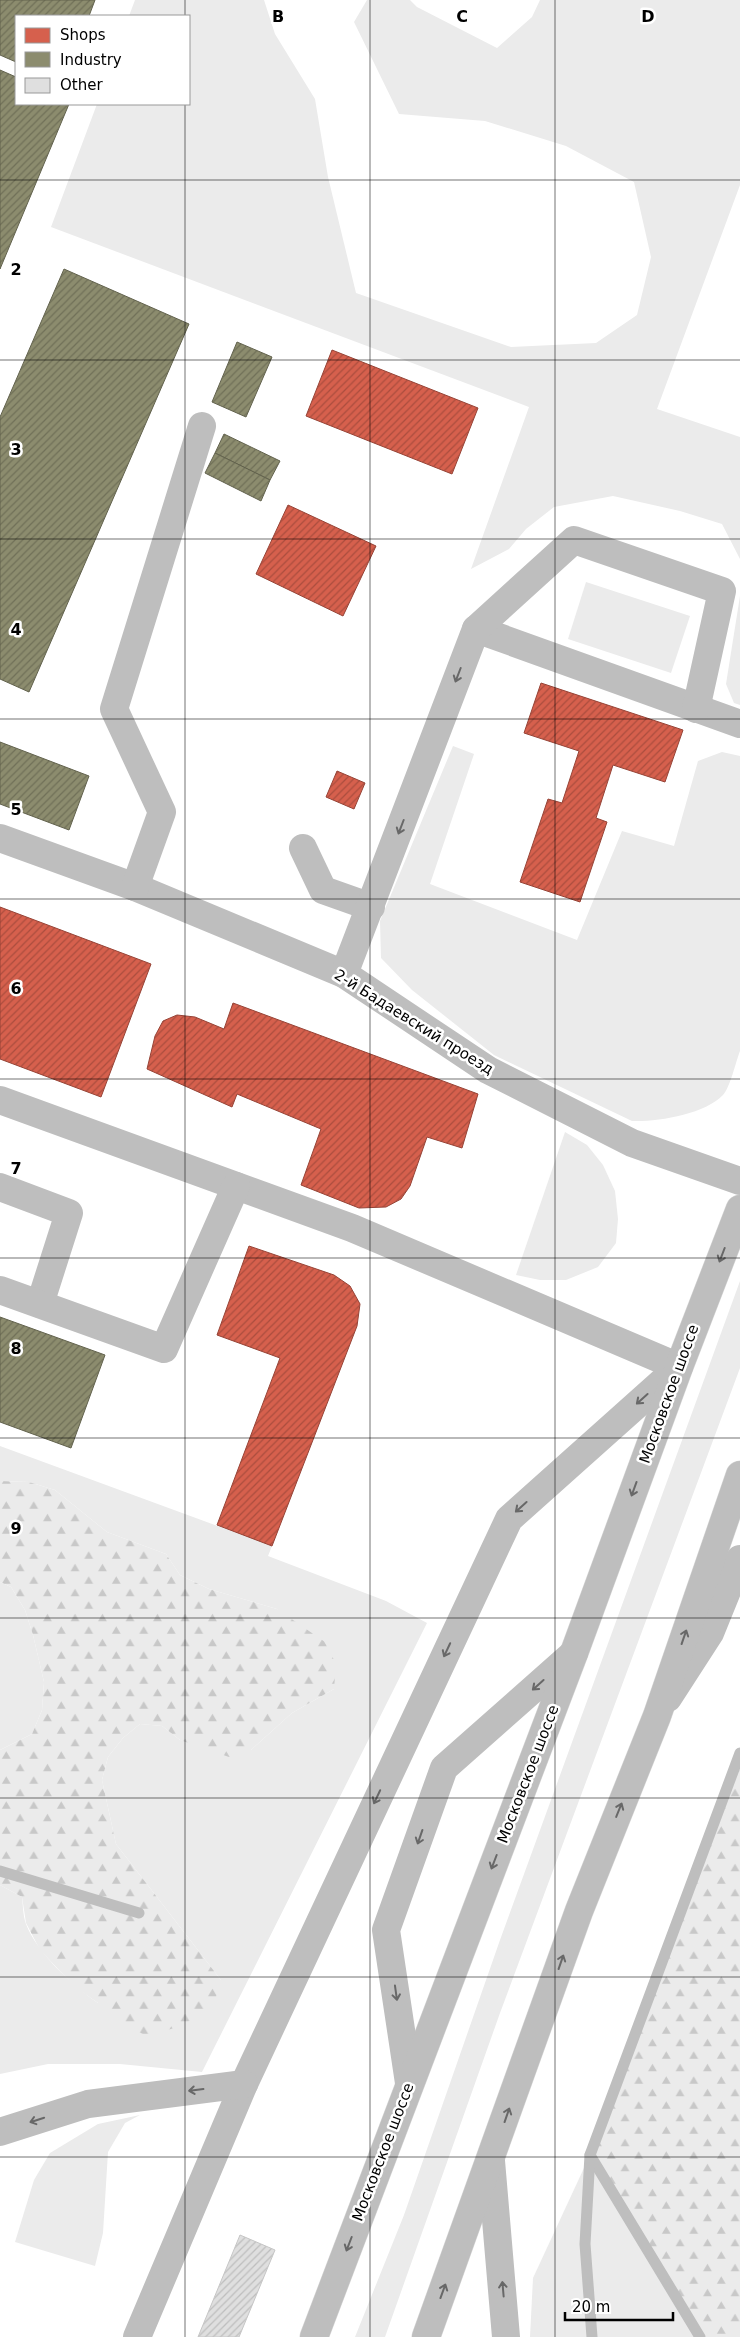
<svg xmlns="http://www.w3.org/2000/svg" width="740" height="2337" font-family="'DejaVu Sans',sans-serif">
  <defs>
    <pattern id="forest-firs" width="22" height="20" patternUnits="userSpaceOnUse" patternTransform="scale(1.25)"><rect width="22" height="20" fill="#ebebeb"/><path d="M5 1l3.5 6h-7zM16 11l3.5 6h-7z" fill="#c8c8c8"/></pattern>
    <pattern id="shops-hatch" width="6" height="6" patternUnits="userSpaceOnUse" patternTransform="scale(1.25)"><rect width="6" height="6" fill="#d6604d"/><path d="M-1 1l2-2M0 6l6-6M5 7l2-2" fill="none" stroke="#ab4d3e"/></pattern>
    <pattern id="industry-hatch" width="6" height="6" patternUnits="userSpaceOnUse" patternTransform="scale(1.25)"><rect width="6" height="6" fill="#8c8c6e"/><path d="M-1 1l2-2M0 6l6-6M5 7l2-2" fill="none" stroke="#707058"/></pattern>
    <pattern id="building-hatch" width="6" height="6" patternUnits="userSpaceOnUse" patternTransform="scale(1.25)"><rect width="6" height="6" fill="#dfdfdf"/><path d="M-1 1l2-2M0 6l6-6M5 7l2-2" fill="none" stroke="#bebebe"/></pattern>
  </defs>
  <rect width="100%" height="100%" fill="#fff"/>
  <g fill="#ebebeb">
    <path d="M 135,0 L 264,0 L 275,34 L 315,99 L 328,177 L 356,293 L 511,347 L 596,343 L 637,315 L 651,257 L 634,182 L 566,146 L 485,121 L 399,114 L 354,22 L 367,0 L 410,0 L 417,7 L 497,48 L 532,17 L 540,0 L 740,0 L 740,185 L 657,409 L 740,437 L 740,559 L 722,524 L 680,511 L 613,496 L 554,507 L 526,529 L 509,549 L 471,569 L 529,407 L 51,227 L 97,104 L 189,104 L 189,16 L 129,16 Z"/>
    <path d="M 586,582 L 690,616 L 671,673 L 568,639 Z"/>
    <path d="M 740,596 L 740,705 L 734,703 L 726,684 Z"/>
    <path d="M 453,746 L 474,754 L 430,884 L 577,940 L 622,831 L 674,846 L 698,761 L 722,752 L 740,756 L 740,1051 C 736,1061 730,1088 723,1095 C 705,1114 658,1122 632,1121 L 494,1055 L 412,990 L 381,958 L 380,921 Z"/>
    <path d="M 565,1132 L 587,1145 L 603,1165 L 615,1191 L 618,1219 L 616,1243 L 598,1267 L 566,1280 L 540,1280 L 516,1275 Z"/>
    <path d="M 740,1281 L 740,1368 L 500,2013 L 385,2337 L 355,2337 L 404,2215 L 500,1940 Z"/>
    <path d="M 0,1446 L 272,1546 L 268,1556 L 386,1601 L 427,1623 L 202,2072 L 120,2064 L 48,2064 L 0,2074 L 0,1885 L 22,1897 C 23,1905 23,1916 26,1924 C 37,1953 72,1985 98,2003 L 221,1980 L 116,1844 L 102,1780 L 108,1757 L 123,1738 L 140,1724 L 162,1726 L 180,1740 L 251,1750 L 292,1713 L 334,1689 L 277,1609 L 209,1589 L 180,1575 L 166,1554 L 107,1532 L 55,1490 L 29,1482 L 0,1481 Z"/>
    <path d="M 0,1582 L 11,1587 L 25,1610 L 33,1635 L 44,1682 L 42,1710 L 32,1734 L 0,1750 Z"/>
    <path d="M 140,2115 L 125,2123 L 108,2152 L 103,2233 L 95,2266 L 15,2242 L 34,2180 L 50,2153 L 98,2124 Z"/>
    <path d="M 590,2155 L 700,2337 L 530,2337 L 533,2278 Z"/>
  </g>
  <g fill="url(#forest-firs)">
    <path d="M 0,1481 L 29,1482 L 55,1490 L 107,1532 L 166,1554 L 180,1575 L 209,1589 L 277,1609 L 325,1642 L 336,1664 L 334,1689 L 292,1713 L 251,1750 L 229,1757 L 180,1740 L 162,1726 L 140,1724 L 123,1738 L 108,1757 L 102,1780 L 116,1844 L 221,1980 L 215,2001 L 192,2020 L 171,2029 L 145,2035 L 124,2025 L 98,2003 L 75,1987 L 40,1950 L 26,1923 L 22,1897 L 0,1885 L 0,1750 L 32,1734 L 42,1710 L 44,1682 L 33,1635 L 25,1610 L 11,1587 L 0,1582 Z"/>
    <path d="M 740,1753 L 740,2337 L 700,2337 L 590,2155 Z"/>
  </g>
  <g fill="url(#shops-hatch)" stroke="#964336">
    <path d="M 332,350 L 478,408 L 452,474 L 306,416 Z"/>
    <path d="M 288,505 L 376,546 L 343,616 L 256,574 Z"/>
    <path d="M 541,683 L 683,730 L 665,782 L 613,765 L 596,818 L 607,822 L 580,902 L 520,882 L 548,799 L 562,803 L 579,751 L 524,733 Z"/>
    <path d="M 337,771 L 365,783 L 354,809 L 326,797 Z"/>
    <path d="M 0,907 L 151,964 L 101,1097 L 0,1059 Z"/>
    <path d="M 233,1003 L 478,1094 L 462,1148 L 427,1137 L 410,1186 L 401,1199 L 386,1207 L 359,1208 L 301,1185 L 321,1129 L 237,1094 L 232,1107 L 147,1069 L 155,1036 L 163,1021 L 177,1015 L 195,1017 L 224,1029 Z"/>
    <path d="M 249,1246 L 334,1275 L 350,1286 L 360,1304 L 357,1326 L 272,1546 L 217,1525 L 280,1358 L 217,1335 Z"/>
  </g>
  <g fill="url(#industry-hatch)" stroke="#62624d">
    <path d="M 0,0 L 95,0 L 89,16 L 16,16 L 16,62 L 0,55 Z"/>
    <path d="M 0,70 L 16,77 L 16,104 L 69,104 L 0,269 Z"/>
    <path d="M 64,269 L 189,324 L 29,692 L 0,679 L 0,417 Z"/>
    <path d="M 237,342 L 272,357 L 246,417 L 212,402 Z"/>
    <path d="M 224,434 L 280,461 L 270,480 L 215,453 Z"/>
    <path d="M 215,453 L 270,480 L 261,501 L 205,473 Z"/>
    <path d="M 0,742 L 89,776 L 69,830 L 0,804 Z"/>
    <path d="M 0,1317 L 105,1355 L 71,1448 L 0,1422 Z"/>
  </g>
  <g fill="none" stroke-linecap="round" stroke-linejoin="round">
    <g stroke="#bebebe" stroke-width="11">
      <path d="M 0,1871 L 139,1913"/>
      <path d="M 590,2155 L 700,2337"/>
      <path d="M 592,2337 L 585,2244 L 590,2155 L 740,1753"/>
    </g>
  </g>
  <path fill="url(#building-hatch)" stroke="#c6c6c6" d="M 240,2235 L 275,2250 L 239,2337 L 198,2337 Z"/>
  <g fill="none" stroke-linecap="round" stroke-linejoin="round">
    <defs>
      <g id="highway">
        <path d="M 314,2337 L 574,1653 L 679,1367 L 740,1209"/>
        <path d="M 426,2337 L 579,1911 L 657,1716 L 740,1475"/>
      </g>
    </defs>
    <use href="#highway" stroke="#dbdbdb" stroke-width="29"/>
    <g stroke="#bebebe" stroke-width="28">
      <path d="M 476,629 L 740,724"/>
      <path d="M 0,838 L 135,887 L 344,974 L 488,1070 L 632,1143 L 740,1181"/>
      <path d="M 303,848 L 323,890 L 371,907"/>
      <path d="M 135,887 L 162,812 L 114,709 L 202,426"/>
      <path d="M 344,974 L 476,629 L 574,540 L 722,591 L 696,709"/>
      <path d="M 0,1100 L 352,1228 L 679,1367 L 509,1519 L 244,2084 L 137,2337"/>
      <path d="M 0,1187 L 69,1213 L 40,1304"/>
      <path d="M 0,1290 L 164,1349 L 236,1186"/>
      <path d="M 668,1698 L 710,1633 L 740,1559"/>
      <path d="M 409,2083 L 386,1930 L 444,1768 L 574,1653"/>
      <path d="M 0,2132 L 88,2104 L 244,2084"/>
      <path d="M 491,2161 L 506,2337"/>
    </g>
    <use href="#highway" stroke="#bebebe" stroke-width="28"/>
  </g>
  <defs><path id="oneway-shaft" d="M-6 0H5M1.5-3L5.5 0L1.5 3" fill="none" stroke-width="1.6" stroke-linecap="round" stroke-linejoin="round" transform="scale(1.25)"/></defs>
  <g stroke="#686868">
    <use href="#oneway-shaft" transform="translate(458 675) rotate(111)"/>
    <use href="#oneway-shaft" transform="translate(401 827) rotate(111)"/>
    <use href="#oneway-shaft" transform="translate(722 1255) rotate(111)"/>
    <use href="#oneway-shaft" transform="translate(642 1399) rotate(138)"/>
    <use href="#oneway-shaft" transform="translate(634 1489) rotate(110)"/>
    <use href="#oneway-shaft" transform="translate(521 1507) rotate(138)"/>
    <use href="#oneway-shaft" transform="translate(684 1637) rotate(-71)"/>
    <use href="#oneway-shaft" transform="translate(447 1650) rotate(115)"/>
    <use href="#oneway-shaft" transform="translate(538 1685) rotate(138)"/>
    <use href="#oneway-shaft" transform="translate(377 1797) rotate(115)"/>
    <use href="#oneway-shaft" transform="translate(619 1810) rotate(-68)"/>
    <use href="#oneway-shaft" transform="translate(420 1837) rotate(109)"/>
    <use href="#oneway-shaft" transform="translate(494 1862) rotate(111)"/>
    <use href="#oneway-shaft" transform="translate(561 1962) rotate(-71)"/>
    <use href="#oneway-shaft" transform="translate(396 1993) rotate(82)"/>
    <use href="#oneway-shaft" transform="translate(196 2090) rotate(173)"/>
    <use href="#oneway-shaft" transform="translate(507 2115) rotate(-71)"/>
    <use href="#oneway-shaft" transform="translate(37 2120) rotate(162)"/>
    <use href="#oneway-shaft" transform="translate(349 2244) rotate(111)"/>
    <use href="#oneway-shaft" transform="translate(503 2289) rotate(-95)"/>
    <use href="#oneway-shaft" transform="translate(443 2291) rotate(-70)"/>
  </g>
  <path fill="none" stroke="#000" stroke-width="1" stroke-opacity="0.55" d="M 185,0 L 185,16M 370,0 L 370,2337M 555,0 L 555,2337M 185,104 L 185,2337M 0,180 L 740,180M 0,360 L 740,360M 0,539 L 740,539M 0,719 L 740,719M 0,899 L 740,899M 0,1079 L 740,1079M 0,1258 L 740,1258M 0,1438 L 740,1438M 0,1618 L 740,1618M 0,1798 L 740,1798M 0,1977 L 740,1977M 0,2157 L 740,2157"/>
  <g text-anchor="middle" stroke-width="5" stroke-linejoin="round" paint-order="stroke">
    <g font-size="15" fill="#000" stroke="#fff">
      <text transform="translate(414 1022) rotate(32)" y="5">2-й Бадаевский проезд</text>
      <text transform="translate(669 1394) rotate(-70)" y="5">Московское шоссе</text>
      <text transform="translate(528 1774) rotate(-69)" y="5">Московское шоссе</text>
      <text transform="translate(383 2152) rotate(-69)" y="5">Московское шоссе</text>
    </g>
  </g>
  <g font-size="16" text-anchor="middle" font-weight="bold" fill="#000" stroke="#fff" stroke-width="5" stroke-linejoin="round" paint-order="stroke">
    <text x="278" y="22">B</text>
    <text x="462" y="22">C</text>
    <text x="648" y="22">D</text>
    <text x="16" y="275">2</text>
    <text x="16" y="455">3</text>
    <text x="16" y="635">4</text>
    <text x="16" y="815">5</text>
    <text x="16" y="994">6</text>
    <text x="16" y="1174">7</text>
    <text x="16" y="1354">8</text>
    <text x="16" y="1534">9</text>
  </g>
  <rect x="15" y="15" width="175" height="90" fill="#ffffff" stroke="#999999"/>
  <rect x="25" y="28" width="25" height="15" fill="#d6604d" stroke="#999999"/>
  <text x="60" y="40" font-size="15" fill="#000000">Shops</text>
  <rect x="25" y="52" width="25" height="15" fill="#8c8c6e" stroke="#999999"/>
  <text x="60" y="65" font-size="15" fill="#000000">Industry</text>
  <rect x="25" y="78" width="25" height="15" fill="#dfdfdf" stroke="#999999"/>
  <text x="60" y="90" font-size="15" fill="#000000">Other</text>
  <path d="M565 2312v8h108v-8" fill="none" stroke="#000000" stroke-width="2.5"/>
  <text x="572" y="2312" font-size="15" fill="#000000" stroke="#ffffff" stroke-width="4" paint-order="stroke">20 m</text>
</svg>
